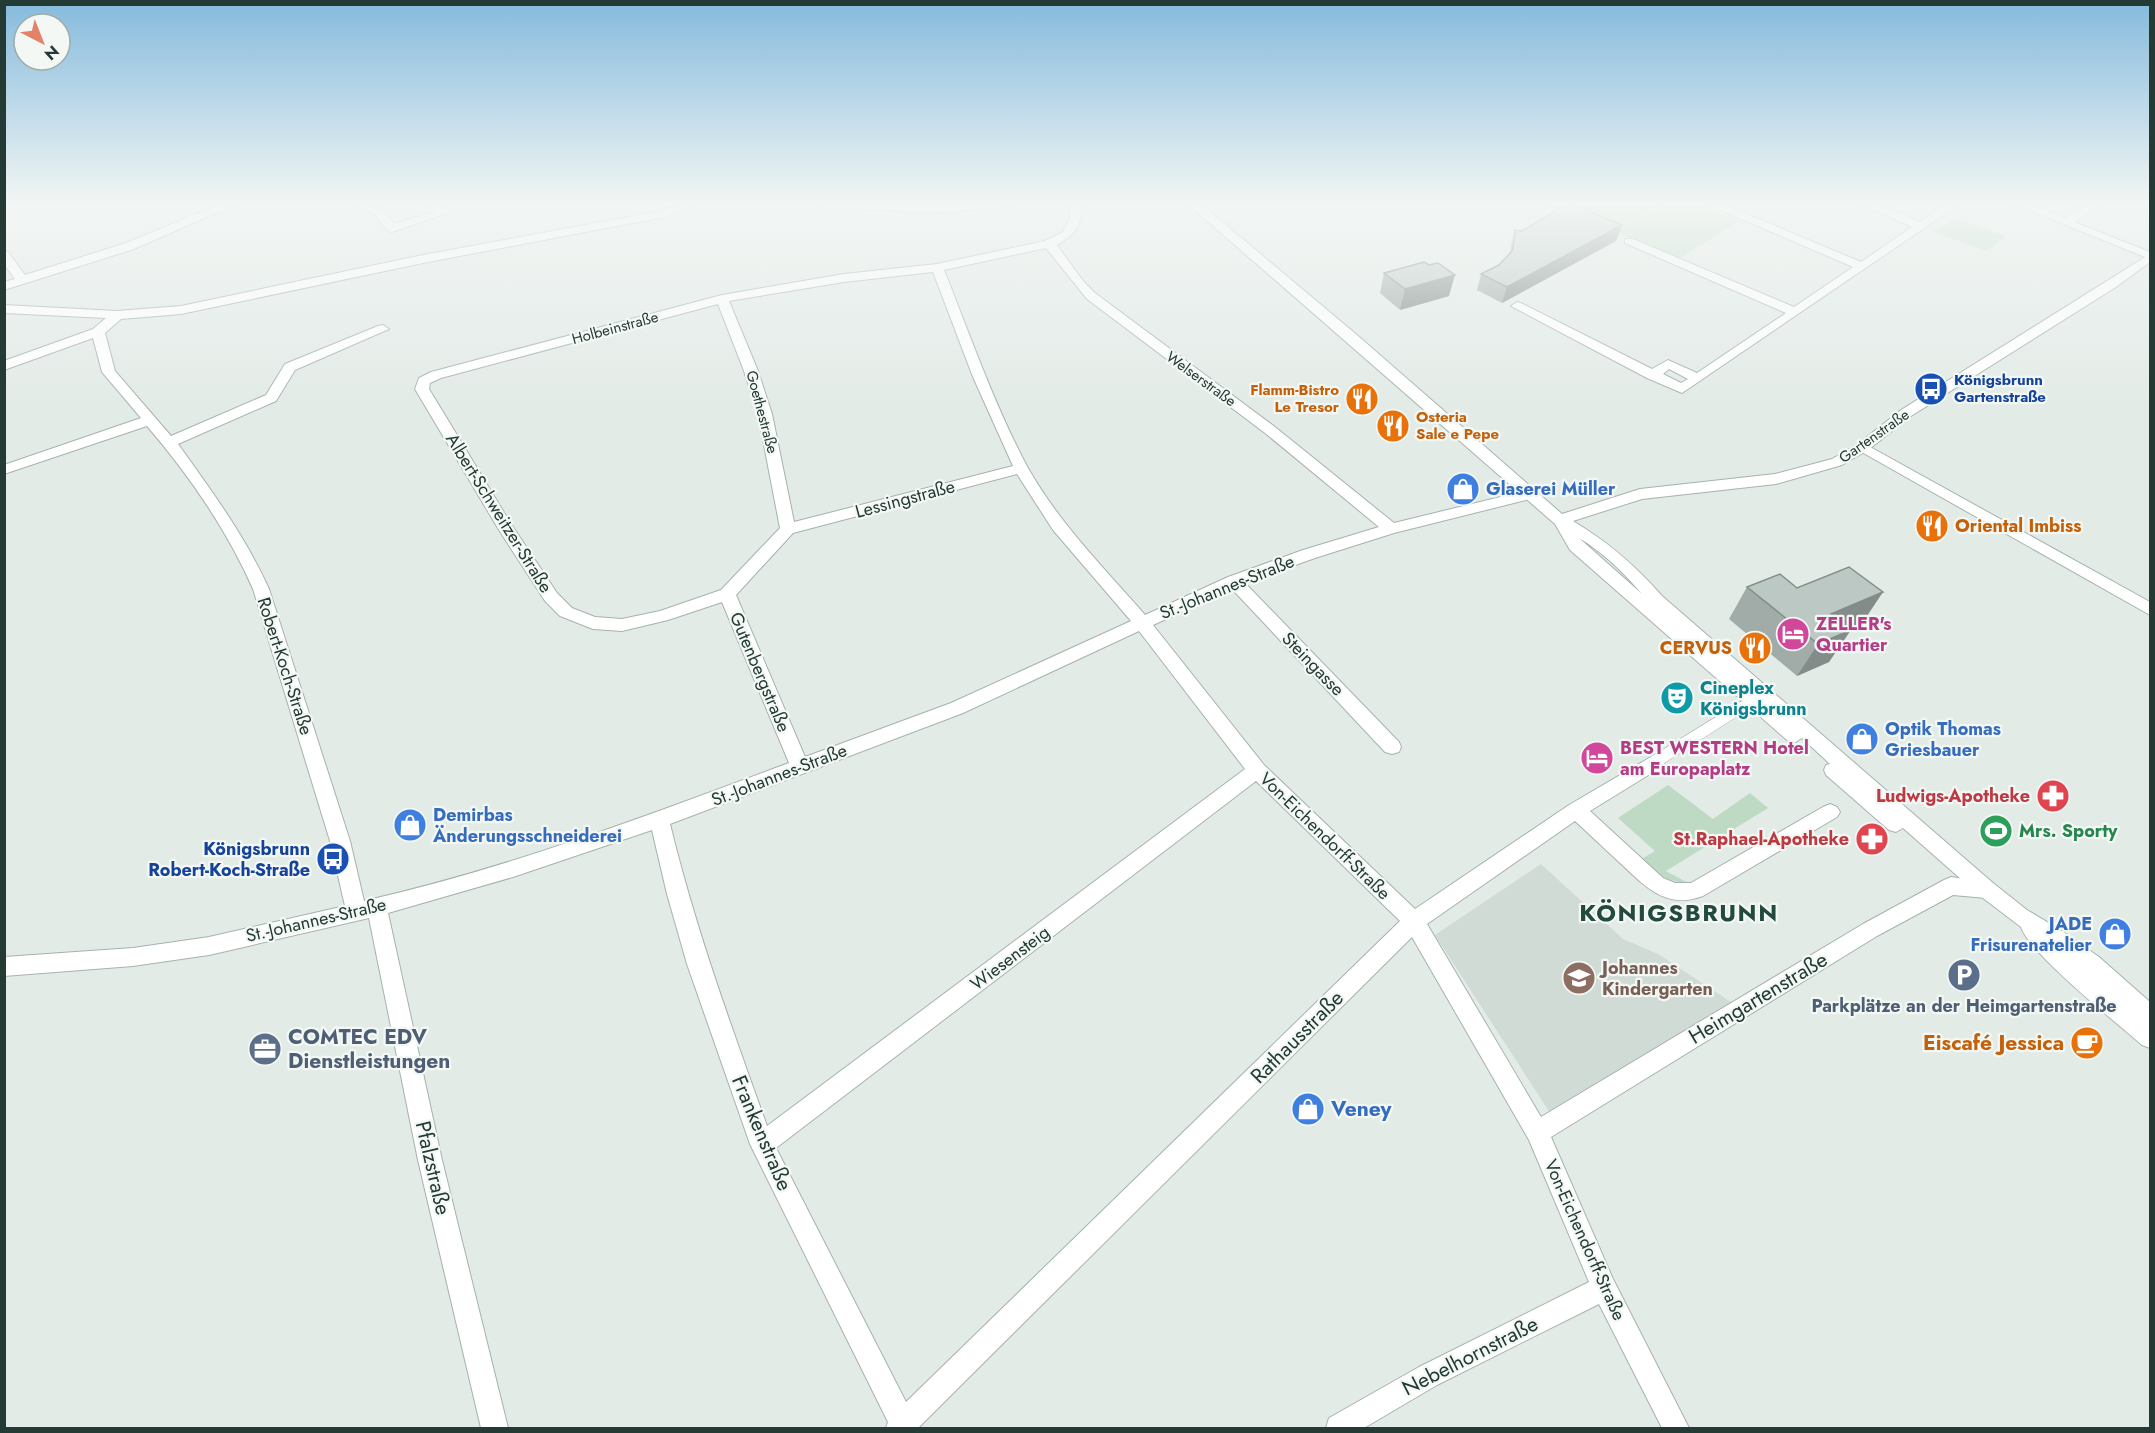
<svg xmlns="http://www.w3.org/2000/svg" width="2155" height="1433" font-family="Jost,sans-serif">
  <rect width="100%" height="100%" fill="#e3ebe7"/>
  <path fill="#d1dbd6" d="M 1541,864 L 1623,939 L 1658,954 L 1731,1002 L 1550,1113 L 1435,935 Z"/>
  <g fill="#bedac4">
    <path d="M 1550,205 L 1662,205 L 1613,232 Z"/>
    <path d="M 1666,205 L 1685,207 L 1698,205 L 1739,221 L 1680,258 L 1615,232 Z"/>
    <path d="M 1954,218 L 2006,236 L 1986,251 L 1934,232 Z"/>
    <path d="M 1668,785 L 1713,819 L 1750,793 L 1768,808 L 1666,871 L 1688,883 C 1668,883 1655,872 1640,860 L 1655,851 L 1618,818 Z"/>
  </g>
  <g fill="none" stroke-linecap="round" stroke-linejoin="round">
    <defs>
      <path id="pedestrian" d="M 1742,701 L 1749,706 L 1747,710 L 1661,765 L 1651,765 L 1649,761 L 1651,757 Z"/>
      <g id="minor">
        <path d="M 218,205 L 234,205 L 134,249 L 4,290 L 4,282 L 15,279 L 4,264 L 4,252 L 8,252 L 25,275 L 126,243 Z"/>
        <path d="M 353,205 C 376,205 380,206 394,224 L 437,211 L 430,205 L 443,205 L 451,212 L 392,232 L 388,231 L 374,213 Z"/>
        <path d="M 679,205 L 695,205 L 664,217 L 423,263 L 181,314 L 121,319 L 105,333 L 115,371 L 171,436 L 266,395 L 285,364 L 378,326 L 383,325 L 389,329 L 295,370 L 276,401 L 178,444 C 211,490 245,536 269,589 L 350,841 L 364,901 C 509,868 650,815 789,763 L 722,602 L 668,620 L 622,631 L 593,629 L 560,616 L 545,601 L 499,530 L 415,389 L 419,378 L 431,372 L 722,295 L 844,274 L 937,264 L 1045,241 L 1063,232 L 1070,218 L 1069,205 L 1081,205 C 1083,226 1074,235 1057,245 L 1083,281 L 1095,293 L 1275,427 L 1394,523 L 1529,490 L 1537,495 L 1534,498 L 1394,533 L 1315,558 L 1245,583 L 1399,742 L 1401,747 L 1399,752 L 1392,754 L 1385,752 L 1232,589 L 1153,625 L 1264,765 L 1415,909 L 1569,805 L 1656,754 L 1663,756 L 1665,761 L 1663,766 L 1590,811 L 1663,878 L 1675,883 L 1691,883 L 1823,807 L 1830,804 L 1837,807 L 1840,812 L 1837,817 L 1703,896 C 1665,910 1645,886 1619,862 C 1604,848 1590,835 1575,821 L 1427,924 L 1541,1117 L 1863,924 L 1944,880 L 1951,877 L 1993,883 L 1996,889 L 1993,895 L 1986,898 L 1953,895 L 1877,936 L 1551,1137 L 1613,1279 L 1689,1428 L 1662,1428 L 1599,1304 L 1437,1385 L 1364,1428 L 1326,1428 L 1329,1418 L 1419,1367 L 1589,1282 L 1529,1140 L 1412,937 L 918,1428 L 886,1428 L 888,1422 L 750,1144 L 687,964 L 667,894 L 652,830 L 513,877 L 388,913 L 442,1160 L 508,1428 L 481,1428 L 418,1160 L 369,918 L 209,955 L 133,966 L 4,976 L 4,957 L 133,948 L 209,937 L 345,906 L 330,841 L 253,589 C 227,530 189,475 147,426 L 4,474 L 4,465 L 141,418 L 102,372 L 93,338 L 4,370 L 4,361 L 93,329 L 106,318 L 4,313 L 4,305 L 117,311 L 181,306 L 423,255 L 661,211 ZM 1046,248 L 1087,299 L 1265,433 L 1379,527 L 1303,550 L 1228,577 L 1145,615 C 1104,568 1059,523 1028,468 C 995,407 970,335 944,270 ZM 933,272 L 973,377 L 1013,466 L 794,522 L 772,414 L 758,371 L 729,301 L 844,282 ZM 718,304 L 744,371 L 758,414 L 780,528 L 721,590 L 660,611 L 622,619 L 595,617 L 572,608 L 557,593 L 511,524 L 429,389 L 430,383 L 441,378 ZM 1017,474 L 1053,530 L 1131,621 L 951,703 L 805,757 L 736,595 L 793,533 ZM 1139,631 L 1245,769 L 767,1126 C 731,1026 695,927 670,824 L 963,713 ZM 1256,781 L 1400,921 L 906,1402 L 776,1148 Z"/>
        <path d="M 1709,205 L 1725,205 L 1861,262 L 1912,227 L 1864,205 L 1880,205 L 1920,222 L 1945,205 L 1958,205 L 1682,393 L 1647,378 L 1511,306 L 1517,302 L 1521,303 L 1652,369 L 1668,360 L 1697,373 L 1786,313 L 1625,243 L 1625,239 L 1633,239 L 1794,307 L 1853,267 ZM 1669,369 L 1688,379 L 1681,383 L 1663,374 Z"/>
        <path d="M 2016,205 L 2032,205 L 2065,218 L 2086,205 L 2100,205 L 2074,222 L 2150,252 L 2150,259 Z"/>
        <path d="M 1863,443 L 2150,602 L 2150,615 L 1858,450 L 1856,447 L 1858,444 Z"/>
      </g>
      <g id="tertiary">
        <path d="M 817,205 L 1008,205 L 1002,208 L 939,212 L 823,208 Z"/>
        <path d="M 1189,205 L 1202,205 L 1357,335 L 1562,514 L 1640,489 L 1775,474 L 1832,459 L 1858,444 L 1901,410 L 2150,254 L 2150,262 L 2116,287 L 1911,416 L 1868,450 L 1842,465 L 1776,484 L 1642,499 L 1573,521 C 1608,542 1635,565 1662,596 L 1993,883 L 2027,910 L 2062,931 L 2099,957 L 2150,1002 L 2150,1048 L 2142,1045 C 2117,1023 2029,953 2021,927 L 1979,895 L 1903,828 L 1896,832 L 1889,830 L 1826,775 L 1824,770 L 1826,765 L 1830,764 L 1802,738 L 1794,743 L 1788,741 L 1570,550 L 1555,524 ZM 1579,538 C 1604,553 1624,573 1642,594 Z"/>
      </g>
    </defs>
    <use href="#pedestrian" stroke="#a6b2ae" stroke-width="1"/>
    <use href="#minor" stroke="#a6b2ae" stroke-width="2"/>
    <use href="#tertiary" stroke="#a6b2ae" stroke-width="2"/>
    <use href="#pedestrian" fill="#fff" fill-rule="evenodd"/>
    <use href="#minor" fill="#fff" fill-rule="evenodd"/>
    <use href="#tertiary" fill="#fff" fill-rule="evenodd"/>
  </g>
  <g fill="#a1aca8">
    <path d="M 1622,225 L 1616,241 L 1502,303 L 1477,290 L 1481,274 L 1499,265 L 1510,253 L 1511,245 L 1515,230 L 1522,231 Z"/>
    <path d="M 1384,273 L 1449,296 L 1400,310 L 1380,293 Z"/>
    <path d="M 1747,587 L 1797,588 L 1861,625 L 1850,629 L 1829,662 L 1797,676 L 1729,619 Z"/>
  </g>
  <g fill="#838c88">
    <path d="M 1622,225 L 1616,241 L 1502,303 L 1507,287 Z"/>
    <path d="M 1455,275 L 1449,296 L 1400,310 L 1405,289 Z"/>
    <path d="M 1883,592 L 1861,625 L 1817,643 L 1831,614 Z"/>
    <path d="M 1851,630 L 1829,662 L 1797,676 L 1818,644 Z"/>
  </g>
  <g fill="#bbc8c3" stroke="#838c88" stroke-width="1.5">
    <path d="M 1564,205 L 1574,205 L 1622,225 L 1507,287 L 1481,274 L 1499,265 L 1513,250 L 1515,230 L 1522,231 Z"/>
    <path d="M 1424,262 L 1429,265 L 1438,263 L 1455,275 L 1405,289 L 1384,273 Z"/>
    <path d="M 1849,567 L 1883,592 L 1831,614 L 1851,630 L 1818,644 L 1747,587 L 1780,574 L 1797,588 Z"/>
  </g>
  <linearGradient id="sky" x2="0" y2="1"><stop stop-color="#85badc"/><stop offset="0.5" stop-color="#f2f6f4"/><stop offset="1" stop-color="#f2f6f4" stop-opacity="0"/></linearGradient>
  <rect width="2155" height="406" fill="url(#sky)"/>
  <defs>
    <symbol id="bus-disc" viewBox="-11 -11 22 22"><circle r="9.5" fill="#1a4fb4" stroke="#f3f8f5"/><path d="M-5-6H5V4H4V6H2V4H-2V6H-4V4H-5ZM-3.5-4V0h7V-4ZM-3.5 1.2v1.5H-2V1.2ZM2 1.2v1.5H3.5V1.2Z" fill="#fff"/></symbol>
    <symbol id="restaurant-disc" viewBox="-11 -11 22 22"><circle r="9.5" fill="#e8710a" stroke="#f3f8f5"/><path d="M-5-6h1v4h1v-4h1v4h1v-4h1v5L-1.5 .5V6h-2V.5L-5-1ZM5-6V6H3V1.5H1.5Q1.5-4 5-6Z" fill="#fff"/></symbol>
    <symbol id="shop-disc" viewBox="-11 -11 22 22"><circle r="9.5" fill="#3f7fe0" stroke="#f3f8f5"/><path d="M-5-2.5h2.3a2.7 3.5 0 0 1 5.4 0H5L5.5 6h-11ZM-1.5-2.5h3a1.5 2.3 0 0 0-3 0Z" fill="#fff"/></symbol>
    <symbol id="hotel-disc" viewBox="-11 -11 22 22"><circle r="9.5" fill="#d1479c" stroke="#f3f8f5"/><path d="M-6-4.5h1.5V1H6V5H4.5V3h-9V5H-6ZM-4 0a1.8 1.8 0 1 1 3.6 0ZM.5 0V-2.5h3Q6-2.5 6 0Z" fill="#fff"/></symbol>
    <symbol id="theatre-disc" viewBox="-11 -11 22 22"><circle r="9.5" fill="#0f9aa8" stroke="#f3f8f5"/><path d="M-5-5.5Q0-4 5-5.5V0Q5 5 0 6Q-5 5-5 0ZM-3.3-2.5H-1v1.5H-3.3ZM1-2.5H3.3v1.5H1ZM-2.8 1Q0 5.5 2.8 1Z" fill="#fff"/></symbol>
    <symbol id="pharmacy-disc" viewBox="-11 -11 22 22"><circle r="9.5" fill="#e0444e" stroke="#f3f8f5"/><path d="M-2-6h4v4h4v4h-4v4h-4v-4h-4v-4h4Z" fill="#fff"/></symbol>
    <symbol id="stadium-disc" viewBox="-11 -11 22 22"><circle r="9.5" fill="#2e9e5b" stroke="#f3f8f5"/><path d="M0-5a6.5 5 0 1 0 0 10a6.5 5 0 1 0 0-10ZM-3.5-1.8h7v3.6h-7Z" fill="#fff"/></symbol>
    <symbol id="parking-disc" viewBox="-11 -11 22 22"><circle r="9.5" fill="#5c6f8a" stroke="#f3f8f5"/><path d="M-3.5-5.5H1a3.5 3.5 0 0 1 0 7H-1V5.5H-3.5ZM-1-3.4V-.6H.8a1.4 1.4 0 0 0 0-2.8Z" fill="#fff"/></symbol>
    <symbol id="school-disc" viewBox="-11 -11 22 22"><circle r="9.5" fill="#8d6e63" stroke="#f3f8f5"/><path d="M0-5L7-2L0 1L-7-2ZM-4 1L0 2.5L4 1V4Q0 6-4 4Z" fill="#fff"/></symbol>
    <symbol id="cafe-disc" viewBox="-11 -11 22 22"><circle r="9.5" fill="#e8710a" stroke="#f3f8f5"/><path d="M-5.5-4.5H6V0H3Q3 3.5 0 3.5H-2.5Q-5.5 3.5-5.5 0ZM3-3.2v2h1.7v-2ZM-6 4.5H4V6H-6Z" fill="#fff"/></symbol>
    <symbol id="office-disc" viewBox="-11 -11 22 22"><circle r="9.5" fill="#5c6f8a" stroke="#f3f8f5"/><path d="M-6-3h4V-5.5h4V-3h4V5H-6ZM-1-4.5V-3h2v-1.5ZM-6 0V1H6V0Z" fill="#fff"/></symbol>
  </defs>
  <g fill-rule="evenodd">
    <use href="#bus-disc" x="1912" y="370" width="38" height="38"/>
    <use href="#restaurant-disc" x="1343" y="380" width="38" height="38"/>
    <use href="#restaurant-disc" x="1374" y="407" width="38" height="38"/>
    <use href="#shop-disc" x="1444" y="470" width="38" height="38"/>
    <use href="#restaurant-disc" x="1913" y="507" width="38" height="38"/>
    <use href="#hotel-disc" x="1774" y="615" width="38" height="38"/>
    <use href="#restaurant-disc" x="1736" y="629" width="38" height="38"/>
    <use href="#theatre-disc" x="1658" y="679" width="38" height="38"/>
    <use href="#shop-disc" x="1843" y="720" width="38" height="38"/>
    <use href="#hotel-disc" x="1578" y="739" width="38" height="38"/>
    <use href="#pharmacy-disc" x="2034" y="777" width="38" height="38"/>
    <use href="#shop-disc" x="391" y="806" width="38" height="38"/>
    <use href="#stadium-disc" x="1977" y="812" width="38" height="38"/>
    <use href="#pharmacy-disc" x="1853" y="820" width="38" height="38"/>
    <use href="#bus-disc" x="314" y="840" width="38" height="38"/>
    <use href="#shop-disc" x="2096" y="915" width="38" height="38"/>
    <use href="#parking-disc" x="1945" y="956" width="38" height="38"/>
    <use href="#school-disc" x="1560" y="959" width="38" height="38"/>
    <use href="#cafe-disc" x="2068" y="1024" width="38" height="38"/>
    <use href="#office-disc" x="246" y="1030" width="38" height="38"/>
    <use href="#shop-disc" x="1289" y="1090" width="38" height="38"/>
  </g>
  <g text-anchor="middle" stroke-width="4.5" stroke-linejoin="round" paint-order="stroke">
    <g font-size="15" fill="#243a34" stroke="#f3f8f5">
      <text transform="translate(615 328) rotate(-15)" y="5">Holbeinstraße</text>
      <text transform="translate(1201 379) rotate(36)" y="5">Welserstraße</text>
      <text transform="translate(762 412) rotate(75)" y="5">Goethestraße</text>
      <text transform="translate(1874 436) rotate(-35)" y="5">Gartenstraße</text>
    </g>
    <g font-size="15" font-weight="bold" fill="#164399" stroke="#f3f8f5" text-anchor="start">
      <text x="1954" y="385">Königsbrunn<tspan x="1954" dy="17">Gartenstraße</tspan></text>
    </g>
    <g font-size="15" font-weight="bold" fill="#c56008" stroke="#f3f8f5" text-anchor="end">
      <text x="1339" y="395">Flamm-Bistro<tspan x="1339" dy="17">Le Tresor</tspan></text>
      <text x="1416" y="422" text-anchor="start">Osteria<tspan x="1416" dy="17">Sale e Pepe</tspan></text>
    </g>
    <g font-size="18" font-weight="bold" fill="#366cbe" stroke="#f3f8f5" text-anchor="start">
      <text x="1486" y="495">Glaserei Müller</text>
      <text x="1885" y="735">Optik Thomas<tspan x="1885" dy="21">Griesbauer</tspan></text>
      <text x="433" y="821">Demirbas<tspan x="433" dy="21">Änderungsschneiderei</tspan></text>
      <text x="2092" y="930" text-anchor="end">JADE<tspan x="2092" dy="21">Frisurenatelier</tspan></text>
    </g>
    <g font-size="18" fill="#243a34" stroke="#f3f8f5">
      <text transform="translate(905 499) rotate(-15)" y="6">Lessingstraße</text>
      <text transform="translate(499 513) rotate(58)" y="6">Albert-Schweitzer-Straße</text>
      <text transform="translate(1227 587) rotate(-22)" y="6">St.-Johannes-Straße</text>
      <text transform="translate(1313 664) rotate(46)" y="6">Steingasse</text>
      <text transform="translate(285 666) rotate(72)" y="6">Robert-Koch-Straße</text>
      <text transform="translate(760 672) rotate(67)" y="6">Gutenbergstraße</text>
      <text transform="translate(779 775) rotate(-21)" y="6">St.-Johannes-Straße</text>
      <text transform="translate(1325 836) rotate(44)" y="6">Von-Eichendorff-Straße</text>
      <text transform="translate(316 920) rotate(-13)" y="6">St.-Johannes-Straße</text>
      <text transform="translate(1010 958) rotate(-37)" y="6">Wiesensteig</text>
      <text transform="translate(1585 1240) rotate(66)" y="6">Von-Eichendorff-Straße</text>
    </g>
    <g font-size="18" font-weight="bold" fill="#c56008" stroke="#f3f8f5" text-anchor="start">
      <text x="1955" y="532">Oriental Imbiss</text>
      <text x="1732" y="654" text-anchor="end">CERVUS</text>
    </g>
    <g font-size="18" font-weight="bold" fill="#b23c85" stroke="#f3f8f5" text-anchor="start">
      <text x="1816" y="630">ZELLER's<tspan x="1816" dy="21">Quartier</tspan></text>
      <text x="1620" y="754">BEST WESTERN Hotel<tspan x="1620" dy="21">am Europaplatz</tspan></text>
    </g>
    <g font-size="18" font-weight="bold" fill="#0d838f" stroke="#f3f8f5" text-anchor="start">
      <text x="1700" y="694">Cineplex<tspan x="1700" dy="21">Königsbrunn</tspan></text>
    </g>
    <g font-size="18" font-weight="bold" fill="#be3a42" stroke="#f3f8f5" text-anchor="end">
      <text x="2030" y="802">Ludwigs-Apotheke</text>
      <text x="1849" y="845">St.Raphael-Apotheke</text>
    </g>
    <g font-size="18" font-weight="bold" fill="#27864d" stroke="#f3f8f5" text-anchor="start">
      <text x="2019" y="837">Mrs. Sporty</text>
    </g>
    <g font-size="18" font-weight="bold" fill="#164399" stroke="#f3f8f5" text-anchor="end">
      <text x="310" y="855">Königsbrunn<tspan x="310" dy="21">Robert-Koch-Straße</tspan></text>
    </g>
    <g font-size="18" font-weight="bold" fill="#785e54" stroke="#f3f8f5" text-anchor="start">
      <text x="1602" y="974">Johannes<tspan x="1602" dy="21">Kindergarten</tspan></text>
    </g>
    <g font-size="18" font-weight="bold" fill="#4e5e75" stroke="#f3f8f5">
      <text x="1964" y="1012">Parkplätze an der Heimgartenstraße</text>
    </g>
    <g font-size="21" fill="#243a34" stroke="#f3f8f5">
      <text transform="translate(1758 998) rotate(-31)" y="7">Heimgartenstraße</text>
      <text transform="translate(1297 1037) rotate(-45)" y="7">Rathausstraße</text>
      <text transform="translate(762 1133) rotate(67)" y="7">Frankenstraße</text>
      <text transform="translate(433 1168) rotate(77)" y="7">Pfalzstraße</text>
      <text transform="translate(1470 1356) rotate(-27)" y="7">Nebelhornstraße</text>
    </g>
    <g font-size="21" font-weight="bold" fill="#4e5e75" stroke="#f3f8f5" text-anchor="start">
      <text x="288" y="1044">COMTEC EDV<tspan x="288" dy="24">Dienstleistungen</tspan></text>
    </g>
    <g font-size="21" font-weight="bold" fill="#c56008" stroke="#f3f8f5" text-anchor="end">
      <text x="2064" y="1050">Eiscafé Jessica</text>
    </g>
    <g font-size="21" font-weight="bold" fill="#366cbe" stroke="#f3f8f5" text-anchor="start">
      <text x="1331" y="1116">Veney</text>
    </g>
    <g font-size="24" font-weight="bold" letter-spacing="1.5" fill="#224a3f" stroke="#f3f8f5">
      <text x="1679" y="921">KÖNIGSBRUNN</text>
    </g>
  </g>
  <rect width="2155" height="1433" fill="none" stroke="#243a34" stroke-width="12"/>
  <g transform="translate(42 42) rotate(138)"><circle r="28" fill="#f3f8f5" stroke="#a0aca8" stroke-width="1.5"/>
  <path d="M0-4.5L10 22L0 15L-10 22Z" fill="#e38268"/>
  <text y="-9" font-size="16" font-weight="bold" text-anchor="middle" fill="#243a34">N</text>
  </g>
</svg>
